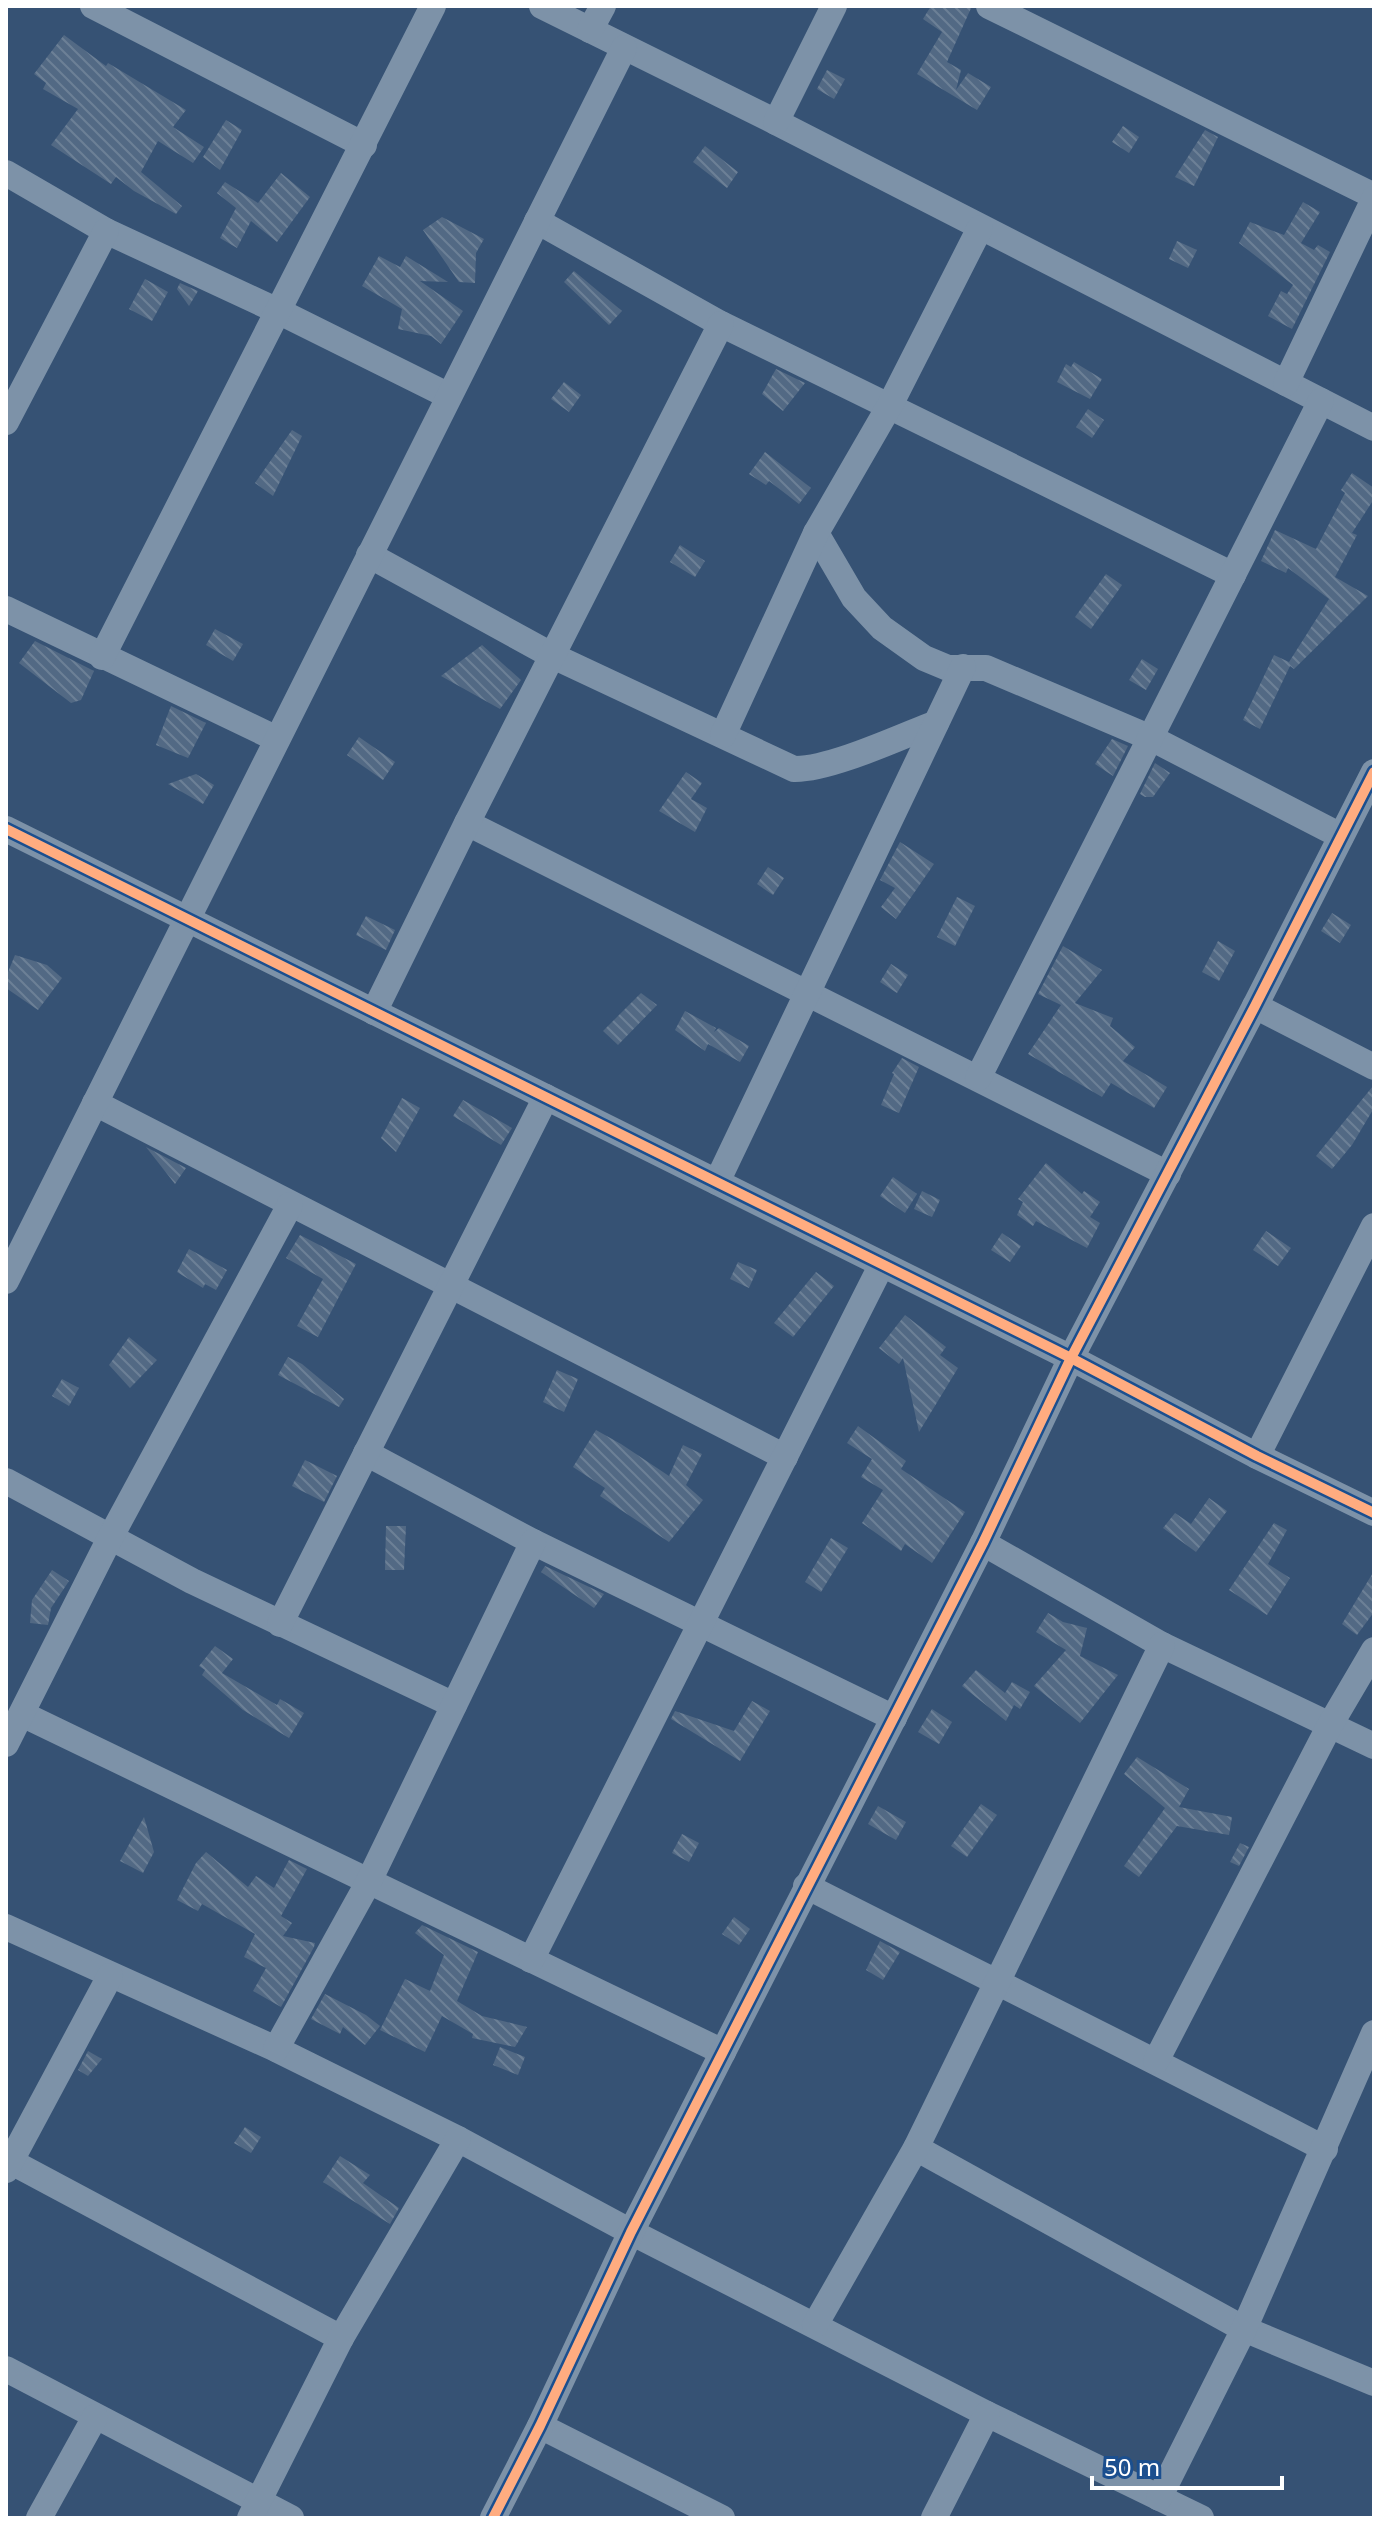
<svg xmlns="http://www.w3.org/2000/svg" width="1380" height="2524" font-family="'Noto Sans',sans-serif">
  <defs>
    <pattern id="building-back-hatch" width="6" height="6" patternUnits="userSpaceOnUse" patternTransform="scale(2)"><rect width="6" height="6" fill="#526984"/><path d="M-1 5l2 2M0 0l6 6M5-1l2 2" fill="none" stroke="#6c8096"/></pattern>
  </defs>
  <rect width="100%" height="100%" fill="#365274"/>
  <g fill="url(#building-back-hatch)">
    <path d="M 931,6 L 972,6 L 947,62 L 961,70 L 956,90 L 968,73 L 991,87 L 977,110 L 917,74 L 942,32 L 923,19 Z"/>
    <path d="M 64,35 L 106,66 L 108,63 L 186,110 L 173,127 L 204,147 L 193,163 L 158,141 L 141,172 L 182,206 L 176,214 L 134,191 L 116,177 L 111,184 L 51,145 L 78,109 L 43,89 L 46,83 L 34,74 Z"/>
    <path d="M 827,70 L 845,79 L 834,99 L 817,89 Z"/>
    <path d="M 226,120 L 242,130 L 220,170 L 203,157 Z"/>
    <path d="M 1123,126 L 1139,137 L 1129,153 L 1112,142 Z"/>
    <path d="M 1205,130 L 1218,137 L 1194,186 L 1175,177 Z"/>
    <path d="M 705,146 L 738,172 L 727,188 L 693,162 Z"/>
    <path d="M 281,173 L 310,197 L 277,242 L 251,221 L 237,248 L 220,238 L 236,208 L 217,193 L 225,182 L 258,203 Z"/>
    <path d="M 1303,202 L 1320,212 L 1301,243 L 1314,250 L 1318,245 L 1330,252 L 1292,329 L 1268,316 L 1281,291 L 1287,294 L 1293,285 L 1239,243 L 1250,222 L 1284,235 Z"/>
    <path d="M 442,217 L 484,239 L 476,253 L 475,283 L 459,282 L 423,230 Z"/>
    <path d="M 1177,241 L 1197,250 L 1188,268 L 1169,259 Z"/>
    <path d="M 379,256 L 400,267 L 406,256 L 448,282 L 420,281 L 463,311 L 441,344 L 431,336 L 398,329 L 402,309 L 362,286 Z"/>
    <path d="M 574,271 L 622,311 L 609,325 L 564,282 Z"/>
    <path d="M 145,279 L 168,292 L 152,321 L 129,309 Z"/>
    <path d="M 180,283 L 198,291 L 189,306 L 177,289 Z"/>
    <path d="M 1074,362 L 1102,379 L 1090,399 L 1057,382 L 1066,364 L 1071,367 Z"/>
    <path d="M 776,369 L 805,383 L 783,411 L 762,394 Z"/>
    <path d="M 564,382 L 581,395 L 569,412 L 551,399 Z"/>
    <path d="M 1088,409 L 1104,420 L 1092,438 L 1076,427 Z"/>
    <path d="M 292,430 L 302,436 L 273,496 L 255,483 Z"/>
    <path d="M 765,452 L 811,488 L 799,504 L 769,481 L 766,485 L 749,474 Z"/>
    <path d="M 1352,473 L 1374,488 L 1374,499 L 1352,533 L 1357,535 L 1335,577 L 1368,596 L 1294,669 L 1290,666 L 1260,729 L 1243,720 L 1274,655 L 1289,662 L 1329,599 L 1288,568 L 1286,573 L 1261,561 L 1275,530 L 1316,549 L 1345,493 L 1341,490 Z"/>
    <path d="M 680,545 L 705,561 L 695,577 L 670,562 Z"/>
    <path d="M 1106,574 L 1122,585 L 1091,629 L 1075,617 Z"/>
    <path d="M 215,629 L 243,644 L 233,661 L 206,645 Z"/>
    <path d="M 35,641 L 94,671 L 81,700 L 71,703 L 19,663 Z"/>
    <path d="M 482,645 L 521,680 L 500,709 L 441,676 Z"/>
    <path d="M 1142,659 L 1158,669 L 1146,690 L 1129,680 Z"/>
    <path d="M 171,706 L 206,723 L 188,758 L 156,745 Z"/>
    <path d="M 359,737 L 395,762 L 383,780 L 347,755 Z"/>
    <path d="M 1112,739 L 1128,746 L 1113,776 L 1095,764 Z"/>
    <path d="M 1155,763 L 1170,773 L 1153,797 L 1145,797 L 1140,794 Z"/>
    <path d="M 686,772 L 702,783 L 691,799 L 707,808 L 695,832 L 659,811 Z"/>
    <path d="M 196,774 L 214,785 L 203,804 L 168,784 Z"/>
    <path d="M 900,842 L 934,864 L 896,919 L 881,907 L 895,888 L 880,880 Z"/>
    <path d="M 768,867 L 784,878 L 773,895 L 757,884 Z"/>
    <path d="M 957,897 L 975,906 L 955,946 L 937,937 Z"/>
    <path d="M 1332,913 L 1351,925 L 1340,943 L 1321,931 Z"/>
    <path d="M 366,916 L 395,930 L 386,950 L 356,935 Z"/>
    <path d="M 1218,941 L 1235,951 L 1219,981 L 1202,972 Z"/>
    <path d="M 1063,946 L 1102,970 L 1075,1003 L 1113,1018 L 1110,1026 L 1135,1047 L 1123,1061 L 1167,1087 L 1154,1108 L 1111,1083 L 1102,1097 L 1028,1054 L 1061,1005 L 1038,994 Z"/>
    <path d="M 15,955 L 47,965 L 62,978 L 38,1010 L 6,988 L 6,977 Z"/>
    <path d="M 891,964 L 908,975 L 897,993 L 880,982 Z"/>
    <path d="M 641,993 L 657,1005 L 618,1045 L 603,1031 Z"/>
    <path d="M 685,1011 L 716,1028 L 714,1032 L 719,1028 L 749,1046 L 740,1062 L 708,1044 L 705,1051 L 675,1030 Z"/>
    <path d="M 902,1058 L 919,1067 L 899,1113 L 881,1105 L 894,1074 L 892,1073 Z"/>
    <path d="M 1373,1086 L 1374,1108 L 1352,1145 L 1332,1169 L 1316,1156 Z"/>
    <path d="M 402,1098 L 420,1108 L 396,1152 L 381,1138 Z"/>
    <path d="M 463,1100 L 512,1128 L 501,1145 L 453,1116 Z"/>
    <path d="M 146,1147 L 186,1168 L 175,1184 Z"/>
    <path d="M 1046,1163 L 1082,1194 L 1084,1191 L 1100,1202 L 1090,1217 L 1100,1223 L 1087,1248 L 1036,1221 L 1033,1226 L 1017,1215 L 1023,1202 L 1018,1199 Z"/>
    <path d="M 893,1177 L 917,1194 L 905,1213 L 880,1196 Z"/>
    <path d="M 922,1191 L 940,1200 L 932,1217 L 914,1209 Z"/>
    <path d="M 1266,1231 L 1291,1248 L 1278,1266 L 1253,1250 Z"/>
    <path d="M 1002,1233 L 1021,1246 L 1010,1262 L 991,1250 Z"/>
    <path d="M 300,1235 L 356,1264 L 318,1337 L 297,1326 L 323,1279 L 286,1258 Z"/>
    <path d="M 189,1249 L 227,1270 L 216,1290 L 205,1284 L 203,1288 L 177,1272 Z"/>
    <path d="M 738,1262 L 757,1270 L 749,1288 L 730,1279 Z"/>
    <path d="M 816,1272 L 834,1286 L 793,1337 L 774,1323 Z"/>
    <path d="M 905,1315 L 946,1347 L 940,1355 L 958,1368 L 919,1432 L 903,1358 L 899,1364 L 879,1348 Z"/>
    <path d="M 129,1337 L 157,1360 L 130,1388 L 109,1365 Z"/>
    <path d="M 288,1357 L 302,1364 L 344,1399 L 339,1407 L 278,1375 Z"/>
    <path d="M 557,1370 L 578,1379 L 564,1412 L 543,1402 Z"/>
    <path d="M 62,1379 L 79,1388 L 69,1406 L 52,1396 Z"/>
    <path d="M 858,1426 L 906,1461 L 901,1469 L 965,1512 L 932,1563 L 905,1544 L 901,1551 L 862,1523 L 883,1490 L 861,1477 L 872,1459 L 847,1443 Z"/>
    <path d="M 596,1430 L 621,1444 L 669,1476 L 683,1445 L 702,1454 L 686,1485 L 703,1500 L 669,1542 L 600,1496 L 605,1488 L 573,1467 Z"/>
    <path d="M 305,1460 L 337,1476 L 324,1502 L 292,1486 Z"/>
    <path d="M 1209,1498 L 1227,1511 L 1196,1552 L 1163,1528 L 1175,1513 L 1191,1524 Z"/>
    <path d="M 1274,1523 L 1287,1530 L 1268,1564 L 1290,1578 L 1267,1615 L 1229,1590 Z"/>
    <path d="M 386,1526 L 406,1526 L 404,1570 L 385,1570 Z"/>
    <path d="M 831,1538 L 848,1548 L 821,1592 L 805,1582 Z"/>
    <path d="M 545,1566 L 604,1594 L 594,1608 L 541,1572 Z"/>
    <path d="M 52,1570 L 69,1581 L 51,1608 L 48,1625 L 30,1623 L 32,1600 Z"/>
    <path d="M 1374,1571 L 1374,1612 L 1357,1635 L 1342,1624 Z"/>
    <path d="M 1048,1613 L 1063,1622 L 1087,1628 L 1080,1656 L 1118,1675 L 1080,1723 L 1034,1686 L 1066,1650 L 1036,1632 Z"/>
    <path d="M 215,1646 L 233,1659 L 222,1673 L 277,1705 L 280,1699 L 304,1713 L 289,1738 L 243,1710 L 202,1675 L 205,1670 L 199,1666 Z"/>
    <path d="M 976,1670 L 1005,1693 L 1012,1682 L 1030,1692 L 1020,1709 L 1014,1705 L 1006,1721 L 962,1686 Z"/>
    <path d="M 752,1701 L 770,1711 L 740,1761 L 671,1719 L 675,1711 L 734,1731 Z"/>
    <path d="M 932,1709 L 952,1722 L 939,1744 L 918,1732 Z"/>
    <path d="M 1137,1757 L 1189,1789 L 1179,1807 L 1232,1817 L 1229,1835 L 1177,1826 L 1139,1877 L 1124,1866 L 1165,1808 L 1124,1774 Z"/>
    <path d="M 981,1804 L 997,1815 L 967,1857 L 951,1846 Z"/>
    <path d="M 878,1806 L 906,1822 L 896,1840 L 868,1824 Z"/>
    <path d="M 144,1817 L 154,1852 L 143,1873 L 120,1861 Z"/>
    <path d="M 682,1834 L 699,1843 L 689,1862 L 672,1853 Z"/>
    <path d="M 1240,1843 L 1249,1847 L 1239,1866 L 1230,1862 Z"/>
    <path d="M 206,1852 L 248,1887 L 256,1876 L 274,1888 L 289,1860 L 307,1869 L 281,1916 L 292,1923 L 283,1936 L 315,1943 L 314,1947 L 281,2007 L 253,1991 L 266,1968 L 244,1957 L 255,1934 L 202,1904 L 198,1911 L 177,1900 L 196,1863 Z"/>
    <path d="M 734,1917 L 750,1929 L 739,1945 L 722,1934 Z"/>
    <path d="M 422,1925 L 478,1952 L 457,2001 L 482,2016 L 527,2027 L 515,2047 L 472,2038 L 473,2034 L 442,2016 L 425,2052 L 380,2030 L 405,1979 L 430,1991 L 444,1955 L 415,1933 Z"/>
    <path d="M 880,1941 L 900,1952 L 883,1980 L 866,1970 Z"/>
    <path d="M 325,1994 L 366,2015 L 380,2026 L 365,2045 L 343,2027 L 340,2034 L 311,2019 Z"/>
    <path d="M 500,2047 L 525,2057 L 518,2075 L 493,2065 Z"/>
    <path d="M 88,2051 L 102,2059 L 88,2076 L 78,2070 Z"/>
    <path d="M 245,2127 L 261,2137 L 251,2153 L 234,2143 Z"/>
    <path d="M 340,2156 L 370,2175 L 363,2183 L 399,2208 L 390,2224 L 323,2182 Z"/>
  </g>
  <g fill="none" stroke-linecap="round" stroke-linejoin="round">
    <g stroke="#7d92a8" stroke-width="26">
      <path d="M 93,6 L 364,145"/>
      <path d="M 542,6 L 776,122 L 1374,428"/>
      <path d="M 989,6 L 1374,196"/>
      <path d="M 590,30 L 603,6"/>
      <path d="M 776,122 L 834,6"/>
      <path d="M 6,173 L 106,231 L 278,311 L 449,396"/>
      <path d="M 537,221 L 721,324 L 1233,575"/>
      <path d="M 1286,383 L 1374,199"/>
      <path d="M 6,422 L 106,231"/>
      <path d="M 816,533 L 854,598 L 882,628 L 924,658 L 948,668 L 986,668 L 1151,738 L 1341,836"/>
      <path d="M 369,555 L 553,656 L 794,769 C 829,770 900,737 936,723"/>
      <path d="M 6,609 L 277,739"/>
      <path d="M 102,657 L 433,6"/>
      <path d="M 723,735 L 816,533 L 890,405 L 980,228"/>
      <path d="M 467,823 L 1168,1174"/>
      <path d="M 6,829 L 1071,1358 L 1257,1456 L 1374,1513"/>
      <path d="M 1255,1006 L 1374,1067"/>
      <path d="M 374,1012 L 467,823 L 721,324"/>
      <path d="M 978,1078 L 1321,401"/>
      <path d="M 95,1103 L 785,1457"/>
      <path d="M 717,1182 L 963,667"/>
      <path d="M 6,1281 L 624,48"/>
      <path d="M 366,1453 L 533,1542 L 894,1718"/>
      <path d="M 1257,1456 L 1374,1226"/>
      <path d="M 6,1481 L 192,1581 L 454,1705"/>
      <path d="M 983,1543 L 1162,1645 L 1374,1746"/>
      <path d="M 280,1624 L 546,1097"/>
      <path d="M 22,1714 L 723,2052"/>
      <path d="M 6,1744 L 110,1538 L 290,1205"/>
      <path d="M 806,1886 C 979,1974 1153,2059 1325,2149"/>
      <path d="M 6,1927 L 276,2049 L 458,2139 L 631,2232 L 987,2414 L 1201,2518"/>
      <path d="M 531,1960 L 882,1264"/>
      <path d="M 276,2049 L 368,1883 L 533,1542"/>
      <path d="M 1156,2061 L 1330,1725 L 1374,1650"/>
      <path d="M 916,2148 L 1244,2329 L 1374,2383"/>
      <path d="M 6,2159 L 341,2338"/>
      <path d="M 6,2170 L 110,1976"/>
      <path d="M 815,2325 L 916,2148 L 1162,1645"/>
      <path d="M 6,2369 L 291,2518"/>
      <path d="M 540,2426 L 722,2518"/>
      <path d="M 1159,2498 L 1244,2329 L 1374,2033"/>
      <path d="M 39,2518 L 95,2417"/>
      <path d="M 250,2518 L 341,2338 L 458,2139"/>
      <path d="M 493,2518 L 540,2426 L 631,2232 L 983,1543 L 1071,1358 L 1255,1006 L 1374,772"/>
      <path d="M 934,2518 L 987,2414"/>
    </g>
    <defs>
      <g id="cycleway">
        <path d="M 6,829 L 1071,1358 L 1257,1456 L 1374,1513"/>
        <path d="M 493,2518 L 540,2426 L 631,2232 L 983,1543 L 1071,1358 L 1255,1006 L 1374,772"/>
      </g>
    </defs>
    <use href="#cycleway" stroke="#1b4f8f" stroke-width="15"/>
    <use href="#cycleway" stroke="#ffac80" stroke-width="10"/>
  </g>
  <rect width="1380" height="2524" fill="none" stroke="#ffffff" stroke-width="16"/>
  <path d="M1092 2476v12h190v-12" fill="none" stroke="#ffffff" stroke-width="4"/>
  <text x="1104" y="2476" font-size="24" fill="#ffffff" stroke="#1b4f8f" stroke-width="6" paint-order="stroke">50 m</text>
</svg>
